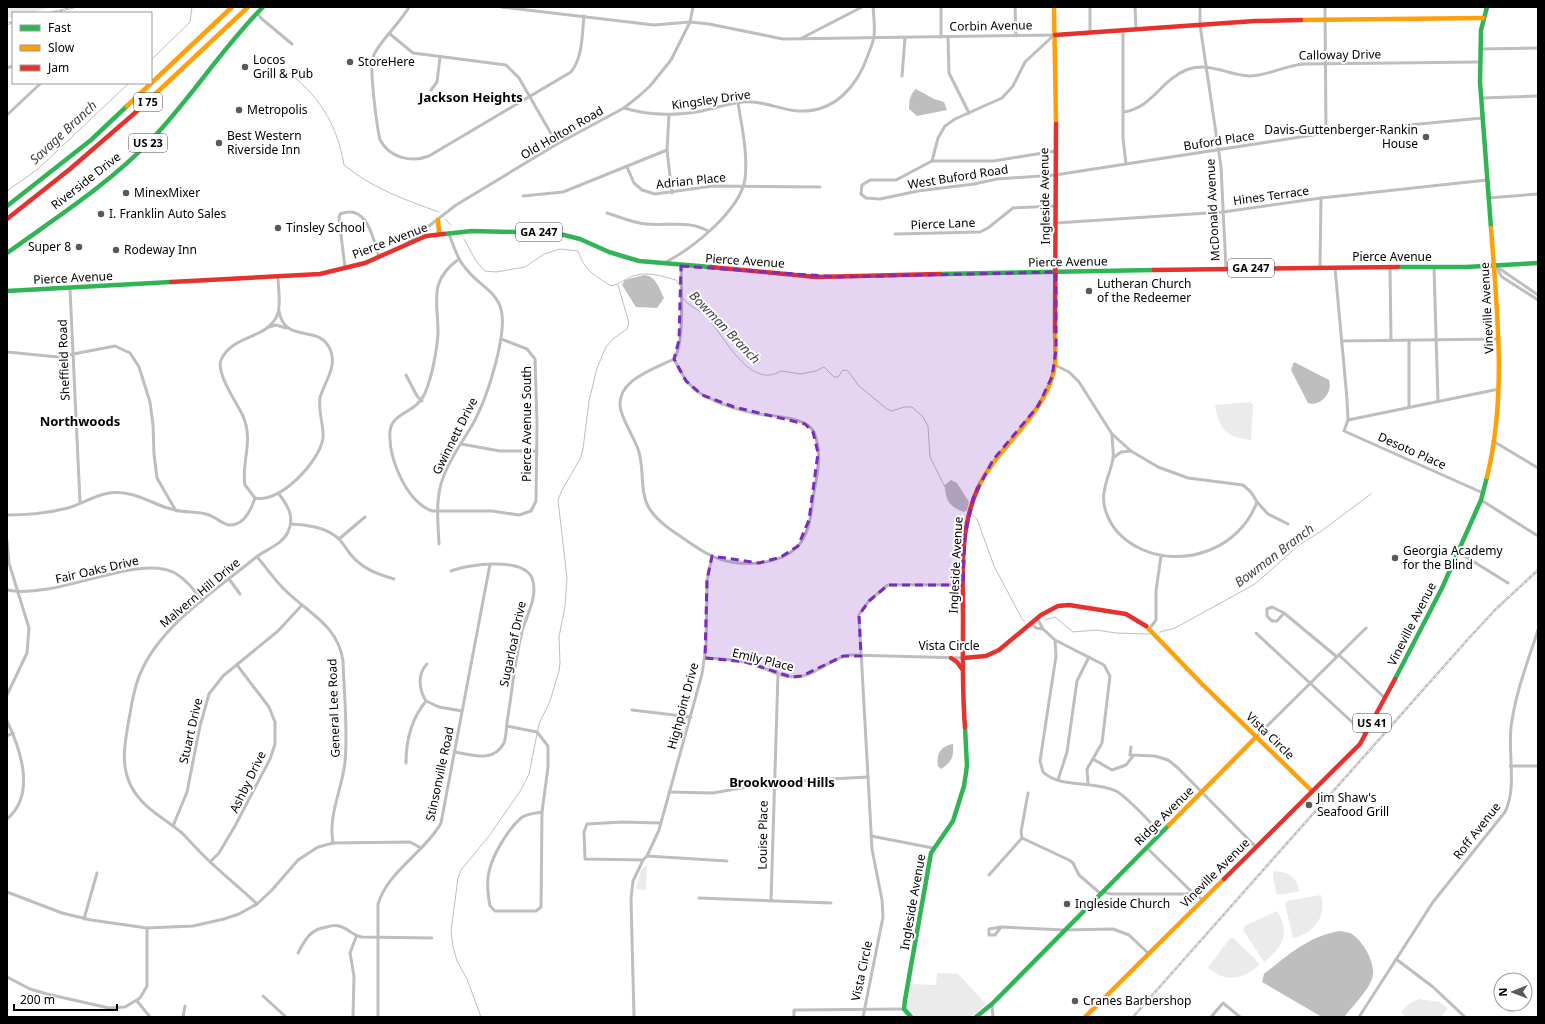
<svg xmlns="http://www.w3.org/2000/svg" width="1545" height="1024" font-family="'Noto Sans',sans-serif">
  <rect width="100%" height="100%" fill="#fff"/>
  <g fill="#ebebeb">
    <path d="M 7,7 L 52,7 L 29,13 L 13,13 L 13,17 L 7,19 Z"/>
    <path d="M 1250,402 L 1253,405 L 1251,440 C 1226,437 1219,429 1215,405 Z"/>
    <path d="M 647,865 L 646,890 L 636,889 L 641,870 Z"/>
    <path d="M 1274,871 C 1289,872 1295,876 1300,891 L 1279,895 L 1276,893 L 1273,875 Z"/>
    <path d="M 1321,895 C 1327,916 1315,933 1293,938 L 1285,904 L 1287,901 Z"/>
    <path d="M 1277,911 C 1290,933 1284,946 1264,962 L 1243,930 L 1245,926 Z"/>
    <path d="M 1230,938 L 1233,938 L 1260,964 C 1244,980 1226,983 1208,968 Z"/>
    <path d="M 937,973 L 958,974 L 986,1004 L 971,1017 L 913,1017 L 907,1009 L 910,984 L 936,985 Z"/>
    <path d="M 1419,999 L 1439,1002 L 1448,1008 L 1441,1017 L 1406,1017 L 1401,1012 L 1409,1004 Z"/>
  </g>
  <g fill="#bebebe">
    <path d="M 916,89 L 934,99 L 944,102 L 947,110 L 917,116 L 909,109 C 909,101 910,94 916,89 Z"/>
    <path d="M 644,275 C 656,276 659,288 664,298 L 657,308 L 636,307 L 622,285 L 625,280 Z"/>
    <path d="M 1294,362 L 1329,380 C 1333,392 1321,407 1308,403 L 1291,370 Z"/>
    <path d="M 951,480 L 957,483 L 969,502 L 967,510 L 964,512 C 950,507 945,501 945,485 Z"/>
    <path d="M 953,744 C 954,756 952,762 941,769 L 938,766 C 936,755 940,746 953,744 Z"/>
    <path d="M 1341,931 C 1343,932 1347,932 1350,933 C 1363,940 1377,964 1372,979 C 1367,992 1353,1006 1344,1017 L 1322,1017 L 1262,982 L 1264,974 C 1288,955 1310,935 1341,931 Z"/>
  </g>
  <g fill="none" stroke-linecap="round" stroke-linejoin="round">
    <g stroke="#bebebe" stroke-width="1">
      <path d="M 215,7 L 216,8"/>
      <path d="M 151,60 L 190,22 L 192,7"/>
      <path d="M 284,69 C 318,94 337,123 344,165 C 372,188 405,200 439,212"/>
      <path d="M 7,191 L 38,169 L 129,83"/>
      <path d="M 445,219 L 451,225"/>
      <path d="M 464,239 L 476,261 L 485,271 L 496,272 L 525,267 L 544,254 L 560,249 L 578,251 C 585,271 594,275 611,286 C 620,284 625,279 633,276 C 647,271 662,276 676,280 L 680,286"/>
      <path d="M 683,298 C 688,306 698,309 705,315 C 723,333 749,391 781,371 L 801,374 L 816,371 L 824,367 L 834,377 L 838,377 L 843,370 L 848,371 L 859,386 L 887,409 L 892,411 L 904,407 L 912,407 L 923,417 L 928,426 L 930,457 L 945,487"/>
      <path d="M 971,513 L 977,519 L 994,566 L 1022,619 L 1025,622"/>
      <path d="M 1045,620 L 1055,617 L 1073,632 L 1096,630 L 1116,633 L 1150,634"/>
      <path d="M 1160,632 L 1175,628 L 1255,584 L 1299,545 L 1320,532 L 1371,494"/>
      <path d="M 481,1017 L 467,979 L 457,961 L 453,947 L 451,931 L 458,878 L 461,870 L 489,836 L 521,790 L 529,774 L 539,724 L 550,701 L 559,671 L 560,663 L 559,637 L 565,606 L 567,578 L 558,500 L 562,490 L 580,459 L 583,449 L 589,401 L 597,368 L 606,347 L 613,339 L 627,329 L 629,323 L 618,285"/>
    </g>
    <g stroke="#bebebe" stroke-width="3">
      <path d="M 409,7 C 401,22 377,44 373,57 C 369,69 377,127 380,140 C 390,158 411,163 429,156 L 571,72 C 583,57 582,34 584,16"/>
      <path d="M 501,7 L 654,25 L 690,22 L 709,24 L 783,39 L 1055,35"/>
      <path d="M 941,7 L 941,37"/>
      <path d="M 1015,7 L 1016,36"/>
      <path d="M 1090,7 L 1090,32"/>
      <path d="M 1135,7 L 1136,30"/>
      <path d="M 1200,7 L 1200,25 L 1221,167 L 1226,269"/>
      <path d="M 1325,7 L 1326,133"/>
      <path d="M 257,13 L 262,19 L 292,44"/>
      <path d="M 1123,31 L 1123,138 L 1126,164"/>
      <path d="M 390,34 L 413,53 L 506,65 L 519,78 L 557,144"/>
      <path d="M 948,37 L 949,73 L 969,113"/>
      <path d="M 800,39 L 862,7"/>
      <path d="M 1480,49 L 1538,48"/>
      <path d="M 7,68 L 13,66"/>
      <path d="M 902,76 L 905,38"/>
      <path d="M 431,90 L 437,82 L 440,57"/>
      <path d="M 1481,98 L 1538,96"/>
      <path d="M 624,108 C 650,116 675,116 702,111 C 716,108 729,103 744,102 C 762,100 780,110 798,111 C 834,113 857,87 868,55 C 870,49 873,43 874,37 C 875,28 874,17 873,7"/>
      <path d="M 1124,112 C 1153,107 1160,81 1186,70 C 1208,61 1227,75 1249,76 C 1268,76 1285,65 1305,64 L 1479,62"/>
      <path d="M 7,115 L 41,83"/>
      <path d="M 669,115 L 667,150 L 672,193"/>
      <path d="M 1055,151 L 994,161 L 932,161 L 896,180 L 870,180 L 862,185 L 861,194 L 866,198 L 880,199 L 918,191 L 974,184 L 997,179 L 1055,175 L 1326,133 L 1482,118"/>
      <path d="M 932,161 L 938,138 L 945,126 L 955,119 L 1002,98 L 1013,86 L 1025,62 L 1053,36"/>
      <path d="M 627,167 L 634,183 L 642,190 L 655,194 L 713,186 L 820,187"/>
      <path d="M 523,196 L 563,192 L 667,150"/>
      <path d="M 1488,198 L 1538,194"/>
      <path d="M 607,213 C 620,217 633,223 646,224 C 666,226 690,220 708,231"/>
      <path d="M 1056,223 L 1223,212 L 1321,198 L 1487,180"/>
      <path d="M 895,234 L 980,232 L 988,228 L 1013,208 L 1055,206"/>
      <path d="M 407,243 L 456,205 L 557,144 L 624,108 L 639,96 L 650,86 L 671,60 L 690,22 L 693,7"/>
      <path d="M 459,259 C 428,281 438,301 438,333 C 437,350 432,377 425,393 C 417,413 392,412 390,431 C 388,458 406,501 432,511 L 492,511 L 519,515 L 531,511 L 536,501 L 537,423 L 535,359 L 527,349 L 501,339"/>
      <path d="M 664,263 C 692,249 740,211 745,179 C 748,154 742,127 738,103"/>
      <path d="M 1495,266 L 1502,277 L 1538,300"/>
      <path d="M 1320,267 L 1321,198"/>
      <path d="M 1390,267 L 1391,340"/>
      <path d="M 1434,267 L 1438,401"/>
      <path d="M 1497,267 L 1538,295"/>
      <path d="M 345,268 L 339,218 L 340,214 C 367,203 373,238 379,257"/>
      <path d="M 1335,268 L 1347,399 L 1348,420 L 1344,431 L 1483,493"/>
      <path d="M 278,276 C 278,287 281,303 278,313 C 269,340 232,334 221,360 C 216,374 237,403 243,416 C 254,441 241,463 245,485 L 255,498 C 280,504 320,461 323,438 C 324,425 318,412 320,398 C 324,382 338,367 330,349 C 318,323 285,345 279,311"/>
      <path d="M 70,289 L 80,502"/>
      <path d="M 269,327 L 276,325 L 286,328"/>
      <path d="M 1342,341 L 1499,339"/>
      <path d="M 7,352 L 58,357 L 115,346 L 130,353 L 139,367 L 150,402 L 153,425 L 154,454 L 157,478 L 176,511"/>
      <path d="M 674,359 C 654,369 613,381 621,411 C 625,424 633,436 638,449 C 645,468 639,491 649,508 C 656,520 669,529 680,536 C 690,543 701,551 712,556 C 737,568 778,566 797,547 C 811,533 811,510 814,492 C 818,473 822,451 814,432 C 810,425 803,422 796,420 C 786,417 775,416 764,415 C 744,412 708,402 693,388 C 684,380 679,370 674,359 C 685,342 681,288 681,266"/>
      <path d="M 1055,365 L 1069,372 L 1079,382 L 1112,434 L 1131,451 L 1158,467 L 1188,478 L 1243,485 L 1251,492 L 1257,502 L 1268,514 L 1288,524"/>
      <path d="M 406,375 L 417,396 L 422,401"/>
      <path d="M 1409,407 L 1409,340"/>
      <path d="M 1348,420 L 1499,389"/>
      <path d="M 1112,434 C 1112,443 1114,451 1113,459 C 1109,478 1099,493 1106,512 C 1112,530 1124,541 1141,549 C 1185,569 1240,548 1257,502"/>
      <path d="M 1493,441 L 1538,468"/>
      <path d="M 461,444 L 500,451 L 537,451"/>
      <path d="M 1113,458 L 1121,452 L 1131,451"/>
      <path d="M 1481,500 L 1538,536"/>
      <path d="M 7,515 C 27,515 48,513 68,508 C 90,501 104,488 129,494 C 145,497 159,507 175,510 C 186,513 199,511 209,515 C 218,518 225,528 236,524 C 246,521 252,507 255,498"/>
      <path d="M 291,524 C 308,525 325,527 338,538 C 343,543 347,550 351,555 C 363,569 377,574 394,579"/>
      <path d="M 339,539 L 365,517"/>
      <path d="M 7,541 L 9,563 L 29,628 L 27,653 L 7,695"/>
      <path d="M 439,544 C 438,522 435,499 443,478 C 450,457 465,439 475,420 C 487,397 508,334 501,309 C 496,291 479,285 468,271 C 458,261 454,247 449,234"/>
      <path d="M 1458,552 L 1508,583"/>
      <path d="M 257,557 C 267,568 275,581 287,592 C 310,614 338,626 343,661 C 344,694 348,729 345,762 C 342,790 328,814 333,843"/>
      <path d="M 451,571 C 468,564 523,557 532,578 C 538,593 529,611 524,625 C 515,654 513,686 508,716 C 506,725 507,734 504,743 C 493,763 474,755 455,752"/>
      <path d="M 229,579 L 240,594"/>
      <path d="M 7,590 C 57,600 137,553 175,573 C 187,580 194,590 202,601"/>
      <path d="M 1272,607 L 1284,613 L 1277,621 L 1272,621 L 1267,616 L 1267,609 Z"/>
      <path d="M 1284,613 L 1337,657"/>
      <path d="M 1037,618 L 1043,629 L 1055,640 L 1056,656 L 1040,761 L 1043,772 C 1061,789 1094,780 1116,791 C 1129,798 1149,822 1161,833"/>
      <path d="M 1031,623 L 1036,628 L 1043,629"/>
      <path d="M 1150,628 L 1156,620 L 1156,591 L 1161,556"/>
      <path d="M 1256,633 L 1366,735"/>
      <path d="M 1055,640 L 1104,665 L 1110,676 L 1102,743 L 1087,769 L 1088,784"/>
      <path d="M 1339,655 L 1385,698"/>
      <path d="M 705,658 C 719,659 734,659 748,663 C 763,666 780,678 795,677 C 815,677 830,658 850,655 L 963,658"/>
      <path d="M 427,664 C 417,674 419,690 426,701 L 439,707 L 462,711"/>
      <path d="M 632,710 L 691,717"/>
      <path d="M 7,721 C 21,750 36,795 7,819"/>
      <path d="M 507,726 L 537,732 L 548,746 L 548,767 L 542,812"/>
      <path d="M 7,736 L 13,733"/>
      <path d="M 1256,737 L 1366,628"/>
      <path d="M 1131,747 L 1130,755 L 1155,756 L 1168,760 L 1178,768 L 1256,847"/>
      <path d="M 1093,759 L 1112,770 L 1126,765 L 1133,756"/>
      <path d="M 406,763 C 406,741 412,718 426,701"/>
      <path d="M 1510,766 L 1538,766"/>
      <path d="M 1058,780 L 1067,752 L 1077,681 L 1089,657"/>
      <path d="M 669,792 L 713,793 L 774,782 L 868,777"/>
      <path d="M 542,812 L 541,907 L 536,911 L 495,911 L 490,906 C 488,895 486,883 489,872 C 492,856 508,829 521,818 C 526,814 535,813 542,812 Z"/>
      <path d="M 660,823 L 623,822 L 587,824 L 584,832 L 585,859 L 643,860 L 647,856 L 727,861"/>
      <path d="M 173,826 L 187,792 L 200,726 L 209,694 L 223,676 L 278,631 L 302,605"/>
      <path d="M 871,836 L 933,848"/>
      <path d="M 1022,838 L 1069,860 L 1073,863 L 1079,875 L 1101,894"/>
      <path d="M 1147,848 L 1194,894"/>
      <path d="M 647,856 L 659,830 L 702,674 L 706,646 L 707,580 L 712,556"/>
      <path d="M 210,862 L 219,853 L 235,826 L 270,759 L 275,744 L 275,722 L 269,707 L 237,665"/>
      <path d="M 989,875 L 1022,838 L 1021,832 L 1028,793"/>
      <path d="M 7,892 L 62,913 L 91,920 L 147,928 L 193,926 L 224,919 L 239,914 L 257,904 L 272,890 L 298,860 L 318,847 L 333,843 L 410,842 L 421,848"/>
      <path d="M 1103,892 L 1111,894 L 1194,894 L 1203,900"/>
      <path d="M 699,898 L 831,903"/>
      <path d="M 771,901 L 778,673"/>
      <path d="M 257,904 C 239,887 220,872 203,855 C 196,848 189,840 182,833 C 163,817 143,809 131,786 C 120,764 125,743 129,719 C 132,703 134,686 141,672 C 161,625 216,590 255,558 C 266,549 282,545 288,532 C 295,517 288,506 279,494"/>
      <path d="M 84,919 L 97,873"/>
      <path d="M 1001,927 L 995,935 L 989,935 L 989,929 L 1001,927 L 1064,930 L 1113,929 L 1129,935 L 1149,954"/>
      <path d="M 298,953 C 305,940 310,929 327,927 C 330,926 336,925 339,926 C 348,928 353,936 362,937 L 432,938"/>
      <path d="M 1396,959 L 1433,987 L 1465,1017"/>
      <path d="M 7,977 L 30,989 L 47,994 L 109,1008 L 125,1007 L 140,998 L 147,986 L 147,928"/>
      <path d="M 263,996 L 286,1017"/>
      <path d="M 137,1001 L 150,1017"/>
      <path d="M 992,1004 L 993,1017"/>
      <path d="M 183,1017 L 185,1006"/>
      <path d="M 353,1017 L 354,976 L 350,953 L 356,937"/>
      <path d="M 378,1017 L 378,904 C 388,871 425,852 441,823 L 490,564"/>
      <path d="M 634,1017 L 631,899 L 633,881 L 643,860"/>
      <path d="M 794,1017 L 794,1010 L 904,1009"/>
      <path d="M 863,1017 L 883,917 L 882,900 L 872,849 L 859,615 L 869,601 L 888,585 L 963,585"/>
      <path d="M 1211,1017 L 1223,1003 L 1240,1017"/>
      <path d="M 1359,1017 L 1433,902 L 1505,812 C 1517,788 1508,755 1511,727 C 1515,694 1528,661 1538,630"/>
    </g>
    <g stroke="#30b455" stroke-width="4.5">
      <path d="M 1487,7 L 1481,30 L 1480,82 L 1491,228"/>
      <path d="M 7,206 L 91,140 L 127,106"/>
      <path d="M 444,234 L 472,231 L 556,233 L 580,239 L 609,252 L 639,261 L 711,267"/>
      <path d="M 7,253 C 57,217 109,184 152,139 C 192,97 222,48 263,7"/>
      <path d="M 1398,267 L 1466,267 L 1538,263"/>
      <path d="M 940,274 L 1154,270"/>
      <path d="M 7,291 L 171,282"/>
      <path d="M 1395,679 L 1442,588 L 1481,500 L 1487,477"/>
      <path d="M 911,1017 L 904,1009 L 905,1000 L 931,853 L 953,821 L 964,786 L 967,766 L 965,727"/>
      <path d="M 976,1017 L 992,1004 L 1169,825"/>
    </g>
    <g stroke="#ff9f0a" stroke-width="4.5">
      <path d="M 1054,7 L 1056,124"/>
      <path d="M 1301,20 L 1483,18"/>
      <path d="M 127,106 L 232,7"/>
      <path d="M 136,112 L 248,7"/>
      <path d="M 438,220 L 439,233"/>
      <path d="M 1487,477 C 1507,396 1497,310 1491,228"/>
      <path d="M 978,488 C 998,445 1048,414 1055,365 C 1056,354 1055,342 1055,331"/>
      <path d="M 1146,626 L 1201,683 L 1312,791"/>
      <path d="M 1169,825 L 1256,737"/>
      <path d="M 1085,1017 L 1224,879"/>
    </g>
    <g stroke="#e5322d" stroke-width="4.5">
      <path d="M 1055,35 L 1255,21 L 1301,20"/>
      <path d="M 7,219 L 70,169 L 136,112"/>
      <path d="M 711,267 L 816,277 L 940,274"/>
      <path d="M 1154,270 L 1398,267"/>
      <path d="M 171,282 L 320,274 L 365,263 L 426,236 L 444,234"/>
      <path d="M 1055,331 L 1056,124"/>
      <path d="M 951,658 L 957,662 L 962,669"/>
      <path d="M 963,658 L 986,656 L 999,650 L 1041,615 L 1058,606 L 1069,605 L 1126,614 L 1146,626"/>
      <path d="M 965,727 C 962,691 963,656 963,620 C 963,576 959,529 978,488"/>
      <path d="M 1224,879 L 1360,744 L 1395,679"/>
    </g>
    <defs>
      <g id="rail">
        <path d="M 51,13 L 74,7"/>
        <path d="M 7,24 L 13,22"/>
        <path d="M 1133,1017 L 1469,638 L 1496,609 L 1538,570"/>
      </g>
    </defs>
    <use href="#rail" stroke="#bebebe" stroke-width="2.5"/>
    <use href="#rail" stroke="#fff" stroke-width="1" stroke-dasharray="3" stroke-linecap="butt"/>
  </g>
  <path fill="#7b2cbf" fill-opacity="0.2" stroke="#7b2cbf" stroke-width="3" stroke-dasharray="8 5" stroke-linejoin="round" d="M 681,266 L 839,277 L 1056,272 L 1056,350 L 1052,377 L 1038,406 L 993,460 L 974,496 L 965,535 L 963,585 L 888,585 L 869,601 L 859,615 L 861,656 L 843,656 L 802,676 L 791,677 L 746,662 L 705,658 L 707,580 L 712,556 L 759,563 L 781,557 L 798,546 L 809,520 L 818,453 L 813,432 L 805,424 L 734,407 L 702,395 L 686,381 L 674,359 L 679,340 Z"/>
  <g fill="#595959" stroke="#fff" stroke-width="1.5">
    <circle cx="350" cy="62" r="4"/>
    <circle cx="245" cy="67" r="4"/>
    <circle cx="239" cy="110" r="4"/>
    <circle cx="1426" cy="137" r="4"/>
    <circle cx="219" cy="143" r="4"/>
    <circle cx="126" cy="193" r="4"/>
    <circle cx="101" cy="214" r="4"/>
    <circle cx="278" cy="228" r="4"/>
    <circle cx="79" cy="247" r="4"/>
    <circle cx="116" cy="250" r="4"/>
    <circle cx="1089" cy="291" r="4"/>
    <circle cx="1395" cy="558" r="4"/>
    <circle cx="1309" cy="805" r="4"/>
    <circle cx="1067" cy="904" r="4"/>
    <circle cx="1075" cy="1001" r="4"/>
  </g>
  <g text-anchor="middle" stroke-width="4" stroke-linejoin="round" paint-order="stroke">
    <g fill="#fff" stroke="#4c4c4c" stroke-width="1">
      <rect x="134" y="93" width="28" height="18" rx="3"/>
      <rect x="129" y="134" width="38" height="18" rx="3"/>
      <rect x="516" y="223" width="46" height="18" rx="3"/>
      <rect x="1228" y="259" width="46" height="18" rx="3"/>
      <rect x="1353" y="714" width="38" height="18" rx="3"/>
    </g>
    <g font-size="11" font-weight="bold" fill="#000">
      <text x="148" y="106">I 75</text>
      <text x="148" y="147">US 23</text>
      <text x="539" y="236">GA 247</text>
      <text x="1251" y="272">GA 247</text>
      <text x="1372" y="727">US 41</text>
    </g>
    <g font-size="12" fill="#000" stroke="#fff">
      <text transform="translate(991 26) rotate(-1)" y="4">Corbin Avenue</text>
      <text transform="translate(1340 55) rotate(-1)" y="4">Calloway Drive</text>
      <text transform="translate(711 100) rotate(-8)" y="4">Kingsley Drive</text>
      <text transform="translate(562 133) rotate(-30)" y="4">Old Holton Road</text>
      <text transform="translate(1219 141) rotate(-9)" y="4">Buford Place</text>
      <text transform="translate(958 177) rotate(-9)" y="4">West Buford Road</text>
      <text transform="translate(86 181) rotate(-38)" y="4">Riverside Drive</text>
      <text transform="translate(691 181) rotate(-6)" y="4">Adrian Place</text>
      <text transform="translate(1045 196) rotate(-91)" y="4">Ingleside Avenue</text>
      <text transform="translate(1271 196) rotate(-8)" y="4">Hines Terrace</text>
      <text transform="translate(1213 210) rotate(-93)" y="4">McDonald Avenue</text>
      <text transform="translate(943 224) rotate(-2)" y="4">Pierce Lane</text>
      <text transform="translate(390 241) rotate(-21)" y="4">Pierce Avenue</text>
      <text x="1392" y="261">Pierce Avenue</text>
      <text transform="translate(745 261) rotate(4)" y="4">Pierce Avenue</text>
      <text transform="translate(1068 262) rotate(-1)" y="4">Pierce Avenue</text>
      <text transform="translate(73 278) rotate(-3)" y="4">Pierce Avenue</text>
      <text transform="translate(1487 308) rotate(-93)" y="4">Vineville Avenue</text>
      <text transform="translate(64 360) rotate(-92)" y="4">Sheffield Road</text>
      <text transform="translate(527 424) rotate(-90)" y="4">Pierce Avenue South</text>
      <text transform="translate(455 436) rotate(-63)" y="4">Gwinnett Drive</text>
      <text transform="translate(1412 451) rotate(24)" y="4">Desoto Place</text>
      <text transform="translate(956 565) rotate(-87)" y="4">Ingleside Avenue</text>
      <text transform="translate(97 570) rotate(-13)" y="4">Fair Oaks Drive</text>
      <text transform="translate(200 593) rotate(-40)" y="4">Malvern Hill Drive</text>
      <text transform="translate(1412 624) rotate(-63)" y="4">Vineville Avenue</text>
      <text transform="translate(513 644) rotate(-78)" y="4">Sugarloaf Drive</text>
      <text x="949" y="650">Vista Circle</text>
      <text transform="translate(763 660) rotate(14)" y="4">Emily Place</text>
      <text transform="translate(683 706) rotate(-75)" y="4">Highpoint Drive</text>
      <text transform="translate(334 708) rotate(-92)" y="4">General Lee Road</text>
      <text transform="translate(191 731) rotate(-77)" y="4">Stuart Drive</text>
      <text transform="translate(1270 736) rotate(44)" y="4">Vista Circle</text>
      <text transform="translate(440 774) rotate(-78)" y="4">Stinsonville Road</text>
      <text transform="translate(248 782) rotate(-64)" y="4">Ashby Drive</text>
      <text transform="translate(1164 816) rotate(-45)" y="4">Ridge Avenue</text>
      <text transform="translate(1477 831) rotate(-52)" y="4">Roff Avenue</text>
      <text transform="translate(763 835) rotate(-89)" y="4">Louise Place</text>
      <text transform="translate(1215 873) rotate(-45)" y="4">Vineville Avenue</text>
      <text transform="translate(913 902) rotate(-80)" y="4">Ingleside Avenue</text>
      <text transform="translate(862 971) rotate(-78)" y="4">Vista Circle</text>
    </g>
    <g font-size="12" fill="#000" stroke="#fff" text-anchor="start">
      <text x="253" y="64">Locos<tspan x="253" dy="14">Grill &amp; Pub</tspan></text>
      <text x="358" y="66">StoreHere</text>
      <text x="247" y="114">Metropolis</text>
      <text x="1418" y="134" text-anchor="end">Davis-Guttenberger-Rankin<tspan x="1418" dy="14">House</tspan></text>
      <text x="227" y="140">Best Western<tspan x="227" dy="14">Riverside Inn</tspan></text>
      <text x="134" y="197">MinexMixer</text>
      <text x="109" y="218">I. Franklin Auto Sales</text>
      <text x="286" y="232">Tinsley School</text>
      <text x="71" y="251" text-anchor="end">Super 8</text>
      <text x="124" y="254">Rodeway Inn</text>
      <text x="1097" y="288">Lutheran Church<tspan x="1097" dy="14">of the Redeemer</tspan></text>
      <text x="1403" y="555">Georgia Academy<tspan x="1403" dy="14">for the Blind</tspan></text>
      <text x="1317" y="802">Jim Shaw's<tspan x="1317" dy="14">Seafood Grill</tspan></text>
      <text x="1075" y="908">Ingleside Church</text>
      <text x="1083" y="1005">Cranes Barbershop</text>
    </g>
    <g font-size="13" font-weight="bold" fill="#000" stroke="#fff">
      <text x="471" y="102">Jackson Heights</text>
      <text x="80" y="426">Northwoods</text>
      <text x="782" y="787">Brookwood Hills</text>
    </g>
    <g font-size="13" font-style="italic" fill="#434343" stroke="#fff">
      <text transform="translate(63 132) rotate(-43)" y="5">Savage Branch</text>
      <text transform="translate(725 327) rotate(46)" y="5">Bowman Branch</text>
      <text transform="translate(1274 555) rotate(-37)" y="5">Bowman Branch</text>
    </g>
  </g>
  <rect width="1545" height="1024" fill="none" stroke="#000000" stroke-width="16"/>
  <rect x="12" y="12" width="140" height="72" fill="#ffffff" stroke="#999999"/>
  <rect x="20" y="25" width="20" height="6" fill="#30b455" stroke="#999999"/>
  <text x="48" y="32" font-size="12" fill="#000000">Fast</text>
  <rect x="20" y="45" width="20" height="6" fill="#ff9f0a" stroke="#999999"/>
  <text x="48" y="52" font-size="12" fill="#000000">Slow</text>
  <rect x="20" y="65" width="20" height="6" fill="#e5322d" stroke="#999999"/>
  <text x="48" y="72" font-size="12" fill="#000000">Jam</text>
  <g transform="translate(1513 992) rotate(269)"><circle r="19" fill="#ffffff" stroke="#999999"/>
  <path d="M0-3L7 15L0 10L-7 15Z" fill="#595959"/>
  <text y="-6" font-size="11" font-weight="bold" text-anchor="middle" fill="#000000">N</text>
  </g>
  <path d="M14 1004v6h103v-6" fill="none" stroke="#000000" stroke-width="2"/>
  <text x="20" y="1004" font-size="12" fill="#000000" stroke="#ffffff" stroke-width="3" paint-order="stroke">200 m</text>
</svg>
